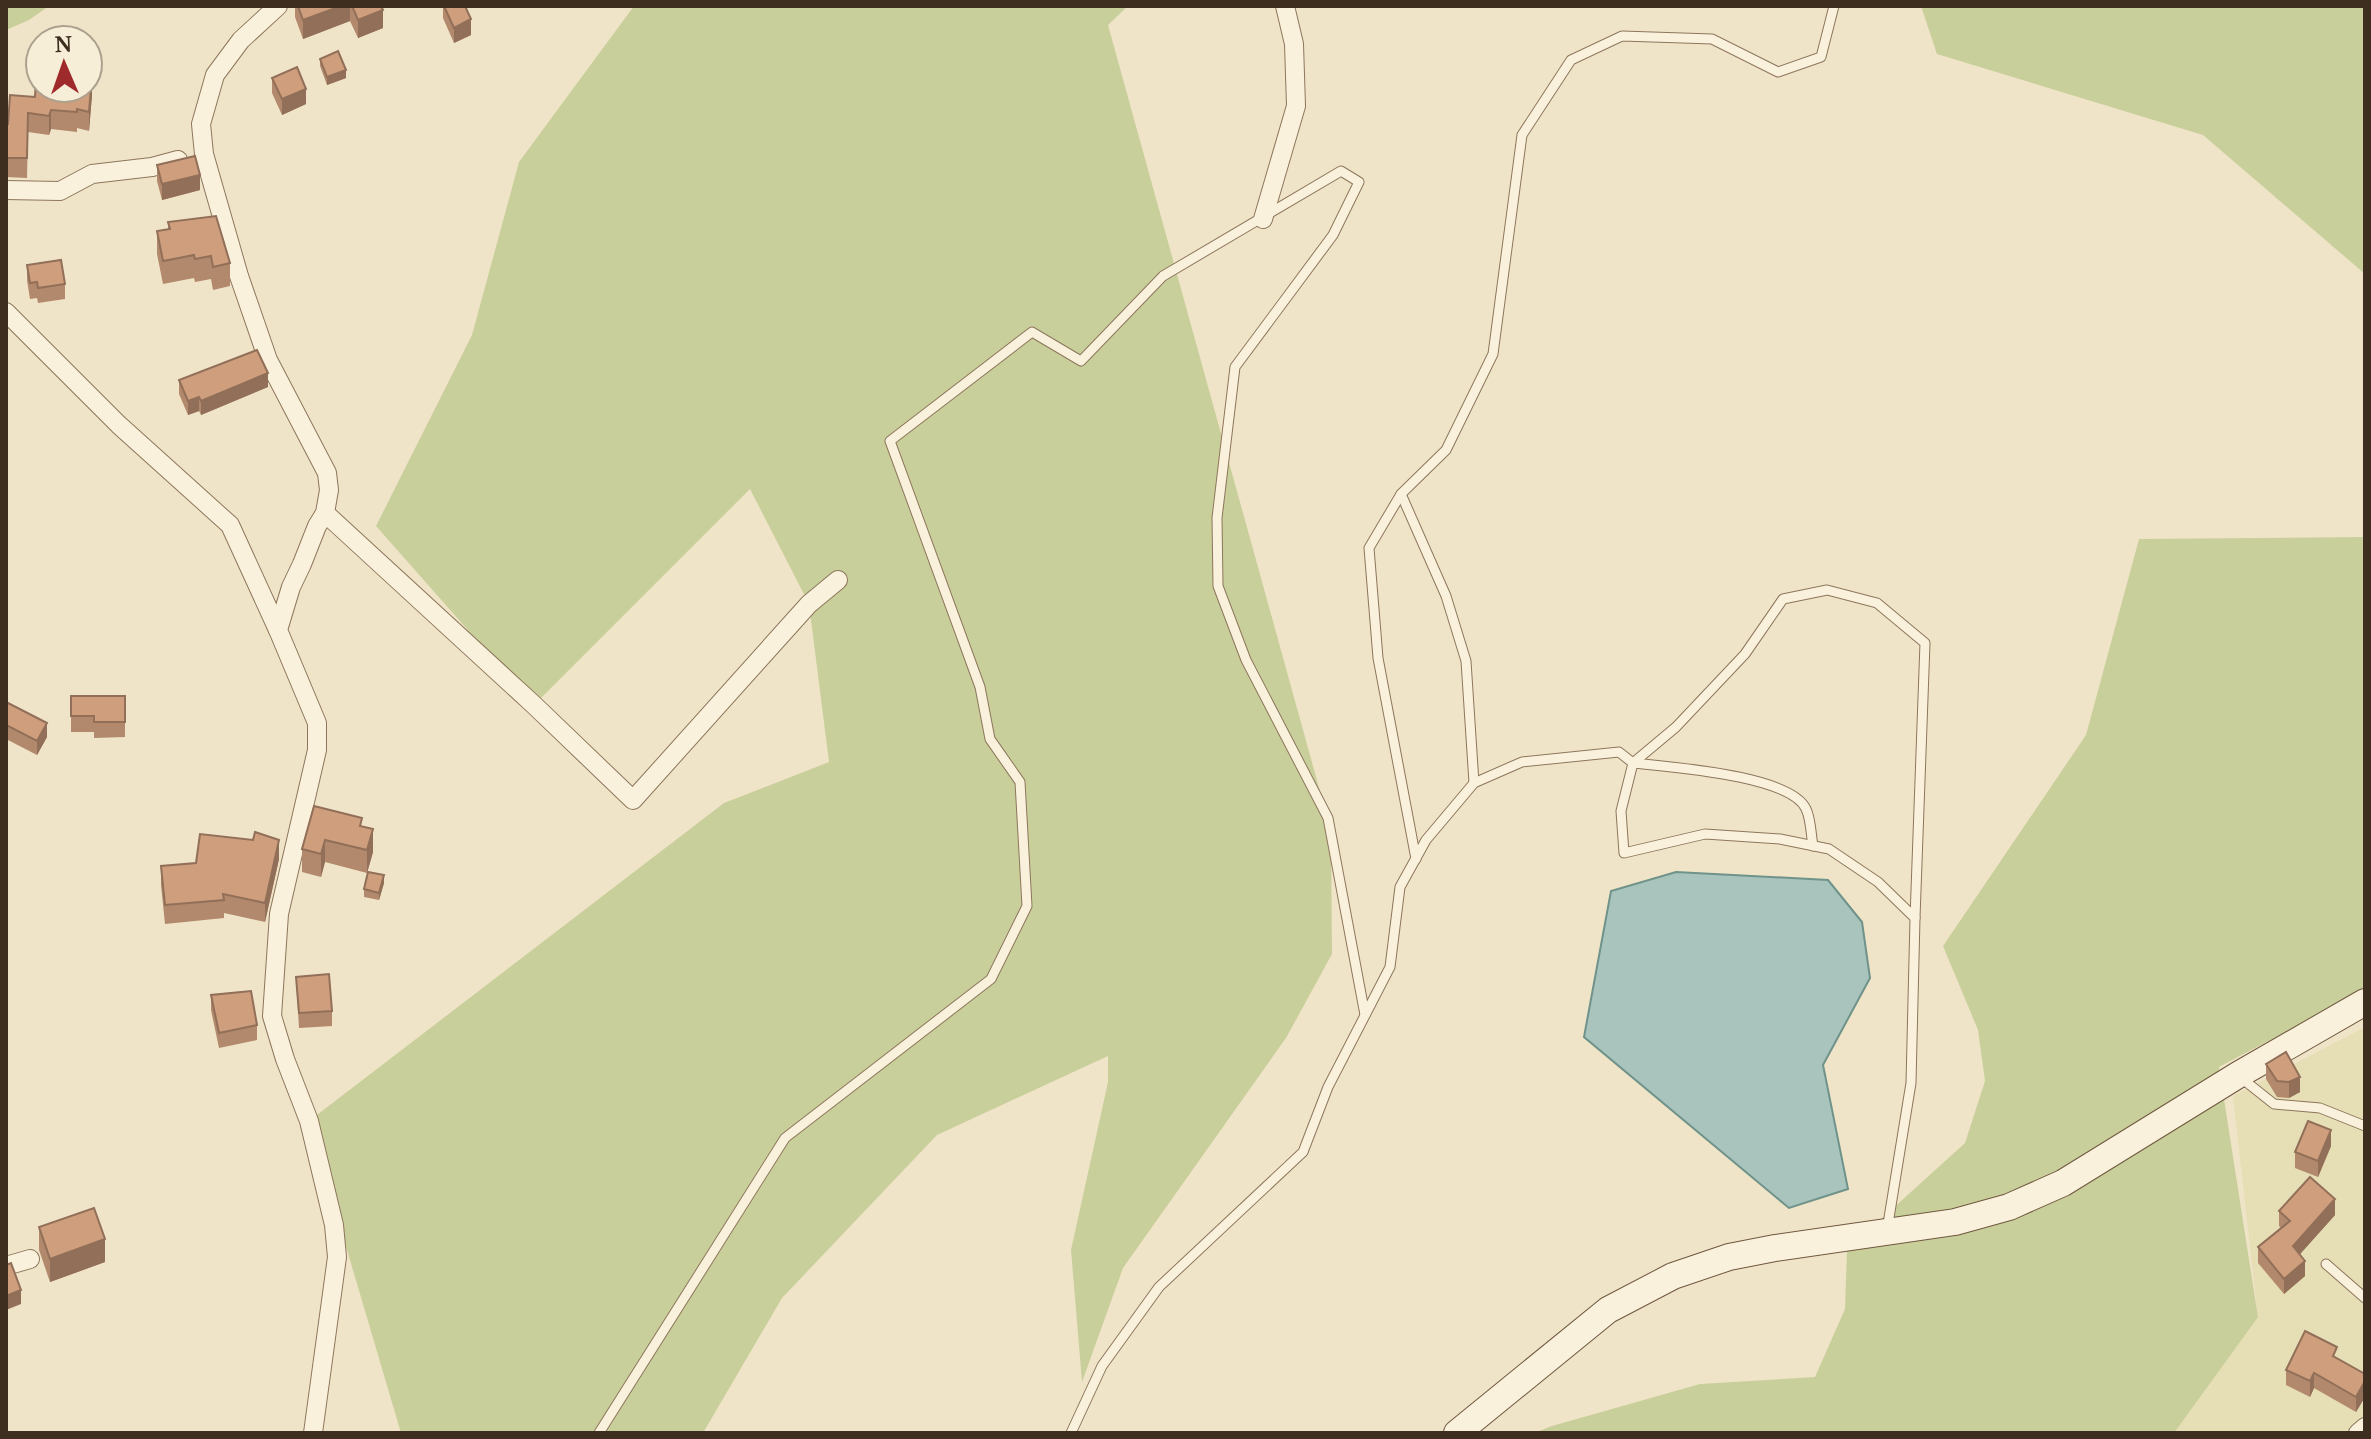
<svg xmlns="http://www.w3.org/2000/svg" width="2371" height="1439" font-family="'Noto Serif',serif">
  <rect width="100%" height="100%" fill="#f0e4c8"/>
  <path fill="#e6deb5" d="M 2365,1027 L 2365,1433 L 2174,1433 L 2257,1310 L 2233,1096 Z"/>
  <g fill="#c9cf9b">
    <path d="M 6,6 L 49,6 L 29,20 L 6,30 Z"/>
    <path d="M 634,6 L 1128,6 L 1108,25 L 1331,831 L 1332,954 L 1286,1038 L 1123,1268 L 1082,1382 L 1071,1250 L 1108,1082 L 1108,1056 L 937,1135 L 782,1298 L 703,1433 L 401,1433 L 309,1121 L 724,803 L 829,762 L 809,604 L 750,489 L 534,705 L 376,526 L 472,335 L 519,162 Z"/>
    <path d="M 1921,6 L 2365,6 L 2365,274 L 2203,135 L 1937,54 Z"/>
    <path d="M 2365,537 L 2365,990 L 2219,1067 L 2258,1317 L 2174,1433 L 1534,1433 L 1552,1426 L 1700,1384 L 1815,1377 L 1845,1309 L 1847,1250 L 1965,1143 L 1985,1081 L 1978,1030 L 1943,946 L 2086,735 L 2139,539 Z"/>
  </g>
  <path fill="#a9c4bc" stroke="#6f938a" stroke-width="2" d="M 1676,872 L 1828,880 L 1862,922 L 1870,978 L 1823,1065 L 1848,1189 L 1789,1208 L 1584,1037 L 1611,891 Z"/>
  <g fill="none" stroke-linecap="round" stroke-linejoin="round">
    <defs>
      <g id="lane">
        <path d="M 1401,494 L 1446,596 L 1466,661 L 1474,783"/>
        <path d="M 1633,763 L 1676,727 L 1745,654 L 1783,599 L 1827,590 L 1877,603 L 1925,643 L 1915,918"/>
        <path d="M 1633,763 C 1668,767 1791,775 1806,809 C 1811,819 1811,835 1813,846"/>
        <path d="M 1416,859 L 1378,658 L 1369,548 L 1401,494 L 1446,450 L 1493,354 L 1522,135 L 1571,60 L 1622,36 L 1712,39 L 1778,72 L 1821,57 L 1834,6"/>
        <path d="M 2240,1077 L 2274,1104 L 2320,1108 L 2365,1126"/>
        <path d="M 2326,1264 L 2365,1298"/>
        <path d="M 599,1433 L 785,1138 L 991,979 L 1027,906 L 1020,782 L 990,739 L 980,687 L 890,441 L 1032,332 L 1081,361 L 1163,276 L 1341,171 L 1359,182 L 1333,235 L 1235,367 L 1217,518 L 1218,586 L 1246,660 L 1328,818 L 1365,1015"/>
        <path d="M 1071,1433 L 1102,1366 L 1159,1287 L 1303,1152 L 1328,1087 L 1390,967 L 1400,887 L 1426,840 L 1474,783 L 1522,762 L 1619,752 L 1633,763 L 1621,811 L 1624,853 L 1705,834 L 1780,839 L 1829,849 L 1878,882 L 1915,918 L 1911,1083 L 1887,1230"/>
      </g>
      <g id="street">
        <path d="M 278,6 L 241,40 L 215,75 L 201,124 L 204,154 L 239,276 L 268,360 L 327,473 L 329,490 L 325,513 L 317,526 L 302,564 L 291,587 L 278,630 L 317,723 L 317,750 L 279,914 L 272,1016 L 285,1059 L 309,1121 L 334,1225 L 337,1257 L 313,1433"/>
        <path d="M 6,190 L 60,191 L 92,174 L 152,167 L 178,160"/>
        <path d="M 1263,219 L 1296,106 L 1294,44 L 1285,6"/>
        <path d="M 6,312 L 119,425 L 230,525 L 278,630"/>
        <path d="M 325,513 L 534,705 L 633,800 L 809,604 L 838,580"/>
        <path d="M 6,1266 L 30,1259"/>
        <path d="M 2358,1433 L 2365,1427"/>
      </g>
      <path id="secondary" d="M 1457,1433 L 1608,1310 L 1673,1276 L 1729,1257 L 1775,1248 L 1955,1222 L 2009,1207 L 2063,1183 L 2238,1075 L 2365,1002"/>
    </defs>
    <use href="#lane" stroke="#8d765c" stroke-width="11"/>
    <use href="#street" stroke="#8d765c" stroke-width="20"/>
    <use href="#secondary" stroke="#6f573f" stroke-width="28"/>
    <use href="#lane" stroke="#faf1dc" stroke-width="9"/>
    <use href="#street" stroke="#faf1dc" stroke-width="18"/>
    <use href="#secondary" stroke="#faf1dc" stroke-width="26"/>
  </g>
  <g fill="#b2896c">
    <path d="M 295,6 L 384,6 L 382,7 L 383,28 L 358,38 L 350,21 L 303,39 L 295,17 Z"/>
    <path d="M 443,6 L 465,6 L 471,35 L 454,43 L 443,18 Z"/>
    <path d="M 320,59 L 346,78 L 327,85 L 320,66 Z"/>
    <path d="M 272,78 L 306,104 L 282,115 L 272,93 Z"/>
    <path d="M 92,95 L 89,131 L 77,128 L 77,132 L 51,129 L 49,135 L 28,132 L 27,178 L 6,177 L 6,124 L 8,124 L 35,97 Z"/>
    <path d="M 157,165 L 200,190 L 162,200 L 157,181 Z"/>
    <path d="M 168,222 L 230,263 L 230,286 L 213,290 L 211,279 L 195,282 L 194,278 L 163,284 L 157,254 L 157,231 L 168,229 Z"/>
    <path d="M 27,265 L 65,284 L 65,299 L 38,303 L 37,298 L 30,299 L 27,280 Z"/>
    <path d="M 179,380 L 268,387 L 201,415 L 199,411 L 188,415 L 179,394 Z"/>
    <path d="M 71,696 L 125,696 L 125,737 L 94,738 L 94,732 L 71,732 Z"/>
    <path d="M 6,702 L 47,737 L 37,755 L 6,739 Z"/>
    <path d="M 314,806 L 362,827 L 373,852 L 367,873 L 325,862 L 321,877 L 302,872 L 302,849 Z"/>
    <path d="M 279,859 L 265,922 L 224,913 L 224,918 L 165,924 L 161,885 L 161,866 Z"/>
    <path d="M 384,883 L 379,900 L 364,897 L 364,889 Z"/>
    <path d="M 296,977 L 332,1011 L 332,1026 L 299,1028 Z"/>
    <path d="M 211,995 L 257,1025 L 257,1040 L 219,1048 L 211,1010 Z"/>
    <path d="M 2286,1052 L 2300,1092 L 2289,1098 L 2277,1097 L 2266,1079 L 2266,1064 Z"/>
    <path d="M 2331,1146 L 2318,1177 L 2295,1168 L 2295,1152 Z"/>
    <path d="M 2279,1211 L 2335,1215 L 2300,1254 L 2305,1276 L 2284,1294 L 2258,1263 L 2258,1247 L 2281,1228 L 2279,1226 Z"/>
    <path d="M 39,1227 L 105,1262 L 50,1282 L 39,1250 Z"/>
    <path d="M 2337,1358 L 2365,1374 L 2365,1397 L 2356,1412 L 2314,1388 L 2310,1397 L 2286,1385 L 2286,1370 Z"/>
  </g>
  <g fill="#916f58">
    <path d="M 341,6 L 350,6 L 350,21 L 303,39 L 303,20 Z"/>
    <path d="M 383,10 L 383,28 L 358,38 L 358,20 Z"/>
    <path d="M 471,19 L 471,35 L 454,43 L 454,28 Z"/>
    <path d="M 346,70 L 346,78 L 327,85 L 327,77 Z"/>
    <path d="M 92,76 L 92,95 L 89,131 L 89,112 Z"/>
    <path d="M 306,89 L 306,104 L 282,115 L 282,99 Z"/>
    <path d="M 51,110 L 51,129 L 49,135 L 49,116 Z"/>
    <path d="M 200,175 L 200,190 L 162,200 L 162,184 Z"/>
    <path d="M 268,373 L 268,387 L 201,415 L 201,401 Z"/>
    <path d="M 199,397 L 199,411 L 188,415 L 188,401 Z"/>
    <path d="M 47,723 L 47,737 L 37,755 L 37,741 Z"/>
    <path d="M 373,829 L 373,852 L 367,873 L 367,850 Z"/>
    <path d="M 279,840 L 279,859 L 265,922 L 265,903 Z"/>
    <path d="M 325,840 L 325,862 L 321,877 L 321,854 Z"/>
    <path d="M 384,875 L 384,883 L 379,900 L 379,893 Z"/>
    <path d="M 2300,1077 L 2300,1092 L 2289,1098 L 2289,1082 Z"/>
    <path d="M 2331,1130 L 2331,1146 L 2318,1177 L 2318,1161 Z"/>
    <path d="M 2335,1199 L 2335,1215 L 2293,1262 L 2293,1246 Z"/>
    <path d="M 105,1239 L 105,1262 L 50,1282 L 50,1259 Z"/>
    <path d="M 2305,1261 L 2305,1276 L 2284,1294 L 2284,1279 Z"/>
    <path d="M 21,1290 L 21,1304 L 6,1310 L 6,1296 Z"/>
    <path d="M 2314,1373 L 2314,1388 L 2310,1397 L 2310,1381 Z"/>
    <path d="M 2365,1381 L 2365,1397 L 2356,1412 L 2356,1397 Z"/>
  </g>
  <g fill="#cf9f7d" stroke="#916f58" stroke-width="2">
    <path d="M 298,6 L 341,6 L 303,20 Z"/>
    <path d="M 352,6 L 381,6 L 383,10 L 358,20 Z"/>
    <path d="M 444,6 L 465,6 L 471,19 L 454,28 Z"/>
    <path d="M 338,51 L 346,70 L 327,77 L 320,59 Z"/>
    <path d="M 297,67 L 306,89 L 282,99 L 272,78 Z"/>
    <path d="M 88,75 L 92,76 L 89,112 L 77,109 L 77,112 L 51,110 L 49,116 L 28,113 L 27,158 L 6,158 L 6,124 L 8,124 L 10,95 L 35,97 L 36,78 L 40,78 L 40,88 L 88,88 Z"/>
    <path d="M 195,156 L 200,175 L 162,184 L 157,165 Z"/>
    <path d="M 216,216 L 230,263 L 213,267 L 211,256 L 195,259 L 194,255 L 163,261 L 157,231 L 170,229 L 168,222 Z"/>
    <path d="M 61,260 L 65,284 L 38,288 L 37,282 L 30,283 L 27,265 Z"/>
    <path d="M 257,350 L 268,373 L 201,401 L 199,397 L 188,401 L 179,380 Z"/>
    <path d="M 71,696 L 125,696 L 125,722 L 94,722 L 94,716 L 71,716 Z"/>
    <path d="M 6,702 L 47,723 L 37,741 L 6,725 Z"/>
    <path d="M 314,806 L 362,818 L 360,826 L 373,829 L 367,850 L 325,840 L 321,854 L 302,849 Z"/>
    <path d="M 255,832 L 279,840 L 265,903 L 223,894 L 224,900 L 165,905 L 161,866 L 196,863 L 200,834 L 253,840 Z"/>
    <path d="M 368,872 L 384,875 L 379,893 L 364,889 Z"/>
    <path d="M 329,974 L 332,1011 L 299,1013 L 296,977 Z"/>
    <path d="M 251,991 L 257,1025 L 219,1033 L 211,995 Z"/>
    <path d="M 2286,1052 L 2300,1077 L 2289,1082 L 2277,1081 L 2266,1064 Z"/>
    <path d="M 2308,1121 L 2331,1130 L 2318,1161 L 2295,1152 Z"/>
    <path d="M 2310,1177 L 2335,1199 L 2293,1246 L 2305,1261 L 2284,1279 L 2258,1247 L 2290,1221 L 2279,1211 Z"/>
    <path d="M 94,1208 L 105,1239 L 50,1259 L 39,1227 Z"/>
    <path d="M 11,1263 L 21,1290 L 6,1296 L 6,1265 Z"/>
    <path d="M 2305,1331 L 2337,1347 L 2333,1356 L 2365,1374 L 2365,1381 L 2356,1397 L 2314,1373 L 2310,1381 L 2286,1370 Z"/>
  </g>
  <rect width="2371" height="1439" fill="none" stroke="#3d2e20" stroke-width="16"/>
  <g transform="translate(64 64) rotate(358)"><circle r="38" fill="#f7eed8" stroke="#ada18e" stroke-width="2"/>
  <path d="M0-6L14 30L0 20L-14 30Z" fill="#9e2a2b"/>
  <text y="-12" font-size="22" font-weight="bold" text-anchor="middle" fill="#3d2e20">N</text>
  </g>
</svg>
